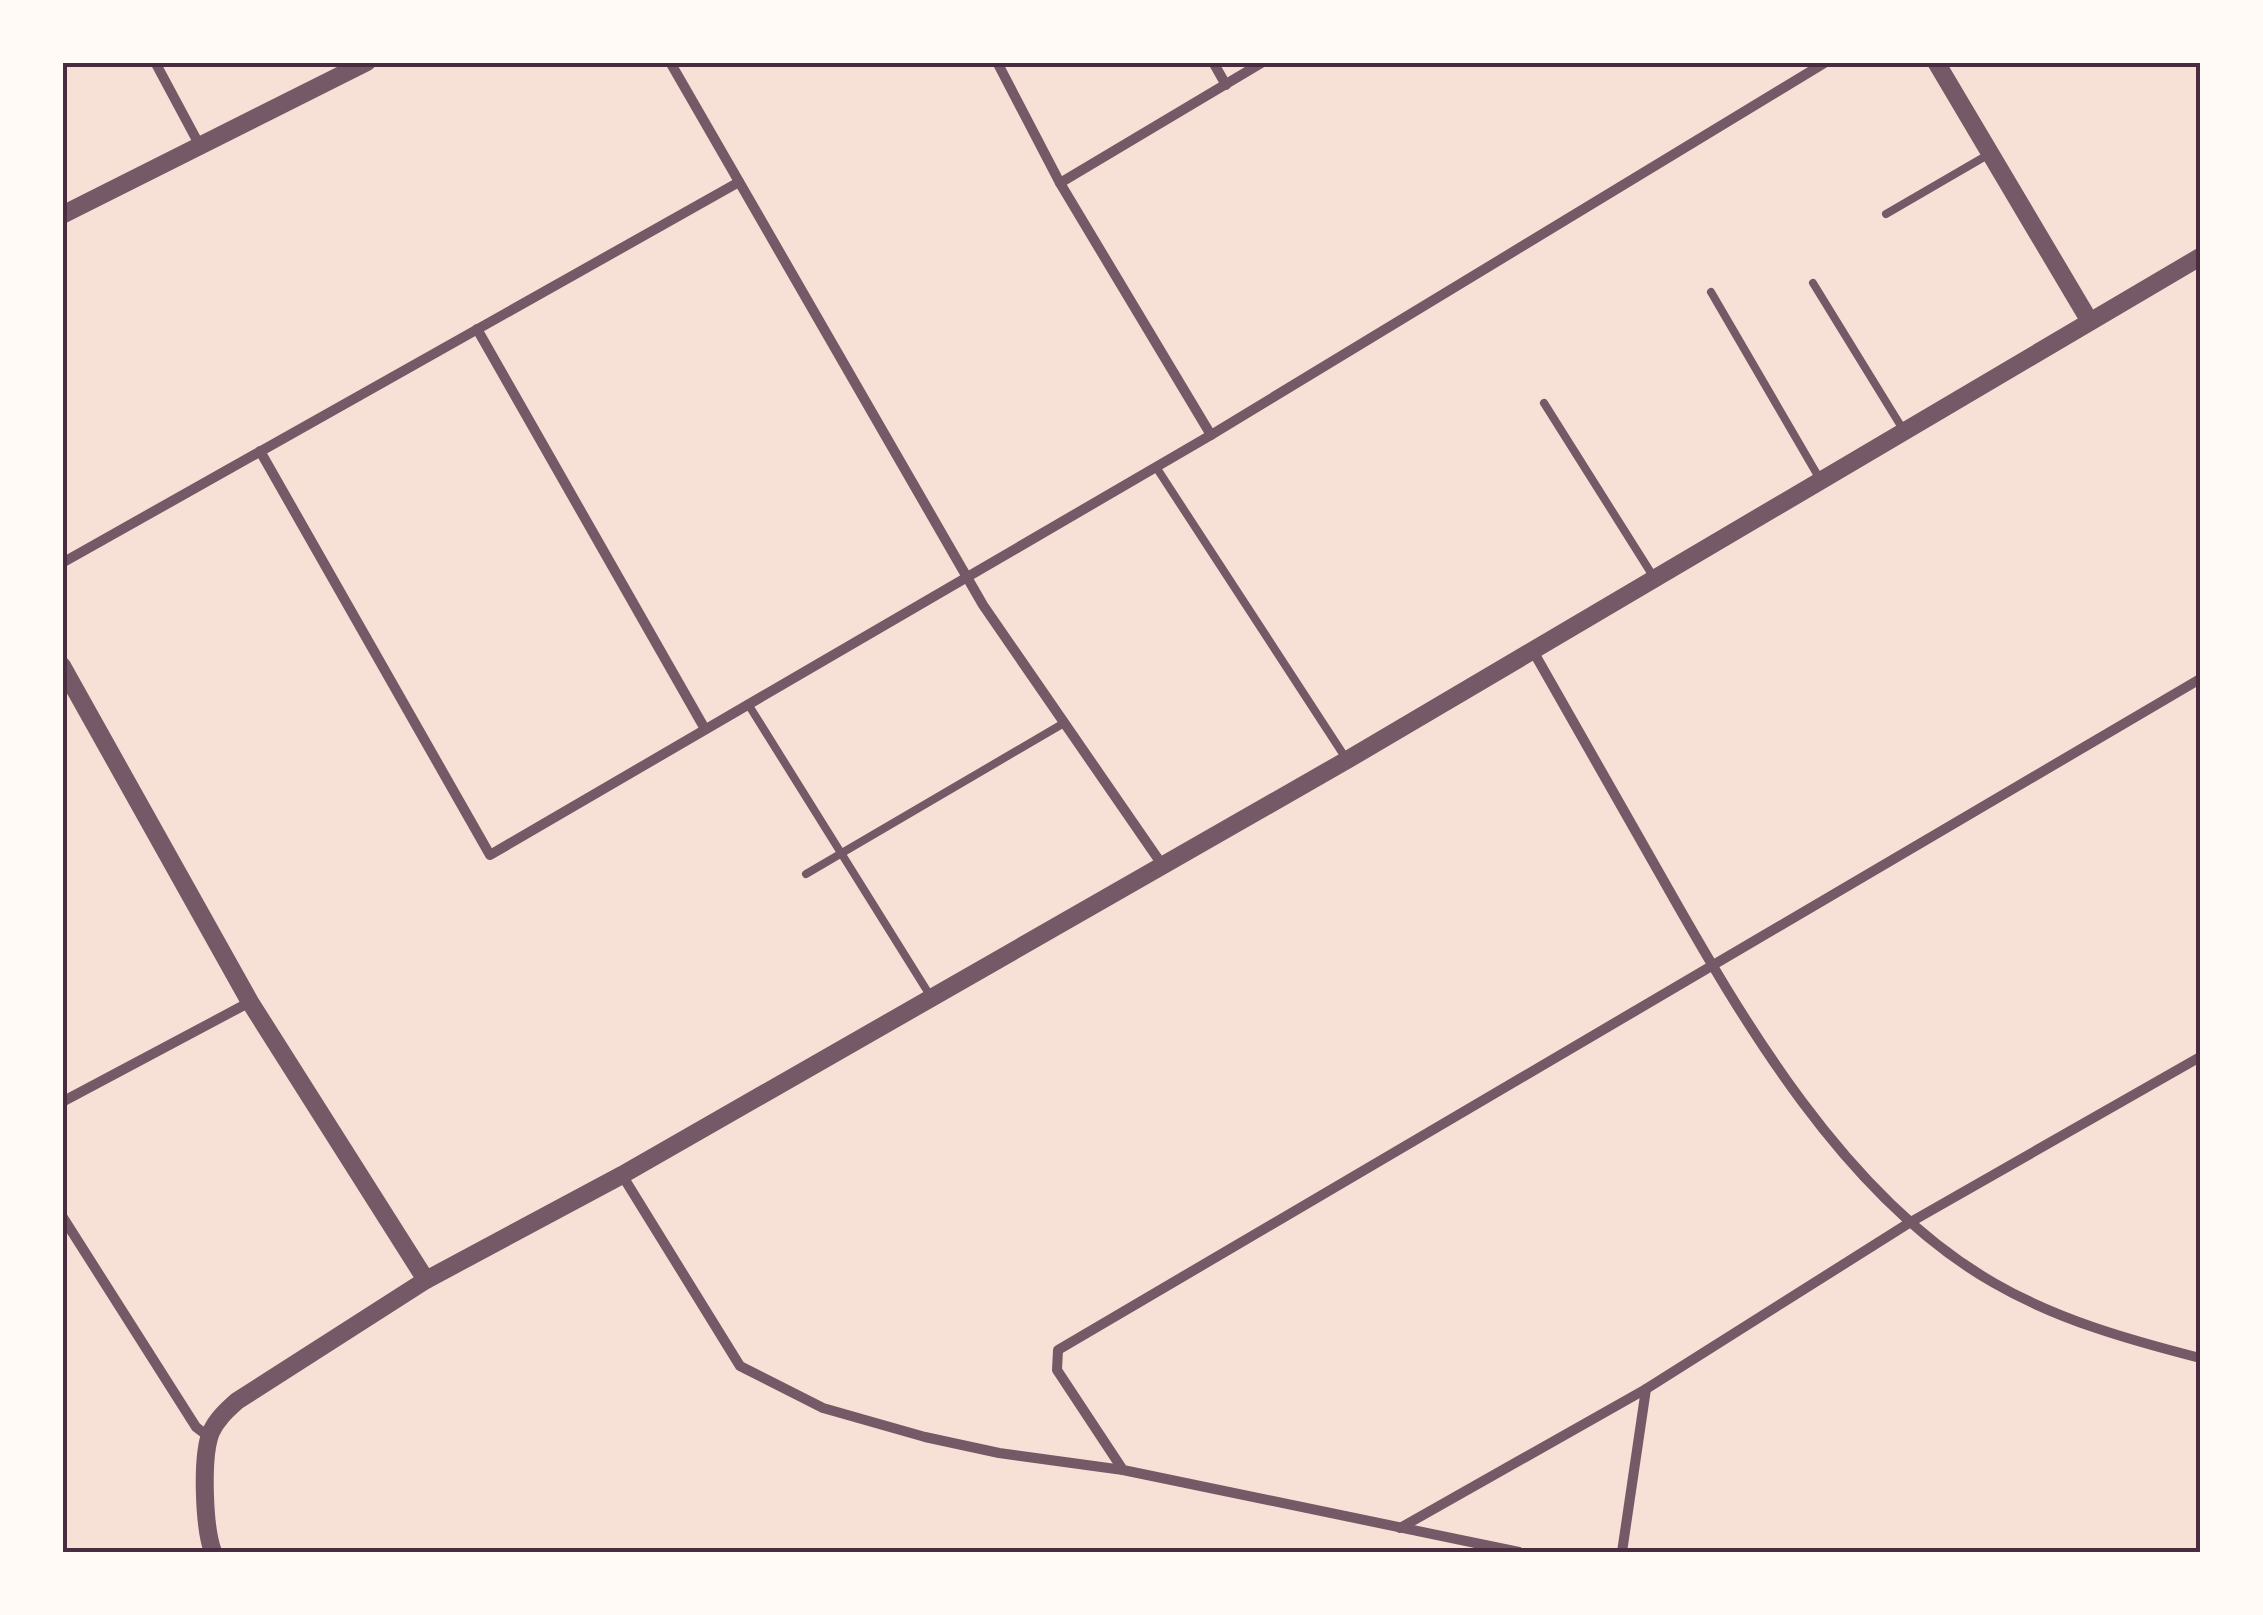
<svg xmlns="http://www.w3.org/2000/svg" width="2263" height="1615" font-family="Figtree,sans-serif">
  <rect width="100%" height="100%" fill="#f7e1d7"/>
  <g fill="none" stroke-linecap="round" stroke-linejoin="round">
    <g stroke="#755966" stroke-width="8">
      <path d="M 1886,214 L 1991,153"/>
      <path d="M 1813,283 L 1904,431"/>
      <path d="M 1711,292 L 1821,481"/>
      <path d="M 1544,403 L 1653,576"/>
      <path d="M 1156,467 L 1347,760"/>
      <path d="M 748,704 L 931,997"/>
      <path d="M 806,874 L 1064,723"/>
    </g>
    <g stroke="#755966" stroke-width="10">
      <path d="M 155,62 L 200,146"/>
      <path d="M 670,62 L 983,605 L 1163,866"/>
      <path d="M 997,62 L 1060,183 L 1211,435"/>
      <path d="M 1213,62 L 1226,85"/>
      <path d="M 1060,183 L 1263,62"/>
      <path d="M 477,329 L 705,729"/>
      <path d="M 260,451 L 490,855 L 1211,435 L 1826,62"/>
      <path d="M 62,563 L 739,182"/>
      <path d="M 1533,651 C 1576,726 1618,801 1661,876 C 1743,1021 1845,1198 1994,1283 C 2058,1320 2130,1340 2200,1358"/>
      <path d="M 62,1102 L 250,1002"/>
      <path d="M 622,1175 L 740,1366 L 823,1408 L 925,1437 L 999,1453 L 1123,1470"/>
      <path d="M 62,1216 L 196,1427 L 209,1437"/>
      <path d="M 1400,1528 L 1646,1389 L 1909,1223 L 2200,1057"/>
      <path d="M 1519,1552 L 1123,1470 L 1057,1370 L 1058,1350 L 2200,679"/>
      <path d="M 1622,1552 L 1646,1389"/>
    </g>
    <g stroke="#755966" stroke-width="18">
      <path d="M 1936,62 L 2089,320"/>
      <path d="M 62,215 L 367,62"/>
      <path d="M 62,666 L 250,1002 L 426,1280"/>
      <path d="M 213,1552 C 204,1528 201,1457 211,1432 C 217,1419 226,1411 237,1401 L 426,1280 L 622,1175 L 1347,760 L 2200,257"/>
    </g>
  </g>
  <rect width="2263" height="1615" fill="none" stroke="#fffaf5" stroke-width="130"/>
  <rect x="65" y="65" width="2133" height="1485" fill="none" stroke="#4a2c40" stroke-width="4"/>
</svg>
